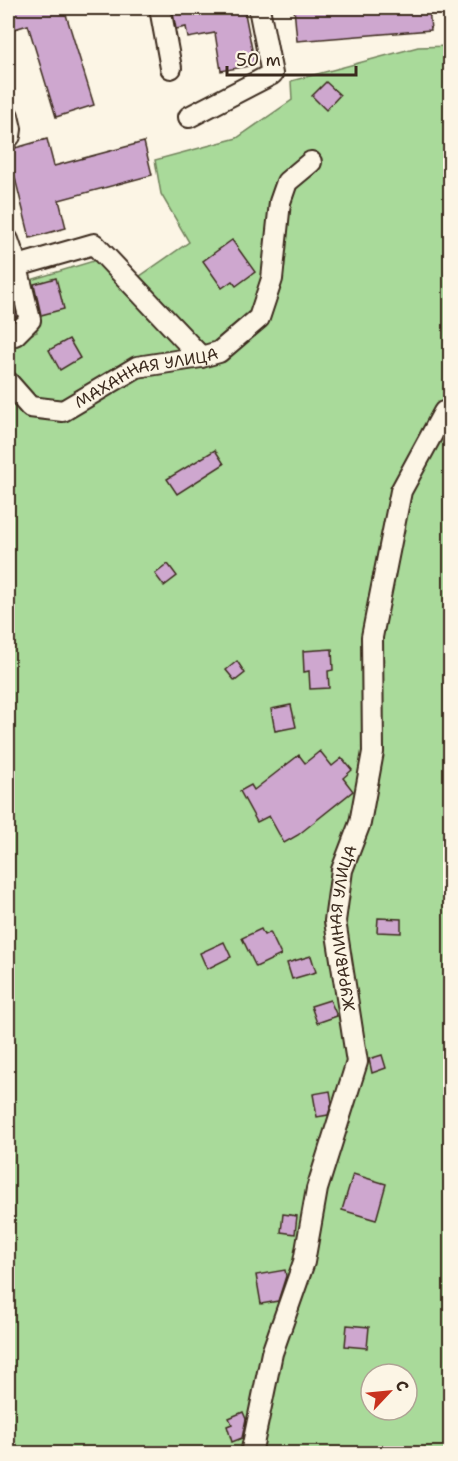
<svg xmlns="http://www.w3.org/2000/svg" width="458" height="1461" font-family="'Shantell Sans',sans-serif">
  <rect width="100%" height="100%" fill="#fcf5e5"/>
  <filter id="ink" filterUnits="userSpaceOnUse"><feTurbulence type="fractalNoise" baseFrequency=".0167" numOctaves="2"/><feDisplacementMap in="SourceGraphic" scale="12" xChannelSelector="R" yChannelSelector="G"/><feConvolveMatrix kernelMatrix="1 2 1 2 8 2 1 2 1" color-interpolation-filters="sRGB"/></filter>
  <g filter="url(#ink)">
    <path fill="#eedede" d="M 8,250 L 21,321 L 8,325 Z"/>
    <g fill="#a9da9a" stroke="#72825c" stroke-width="1.5" fill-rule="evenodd">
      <path d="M 450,46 L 450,1453 L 8,1453 L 8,388 L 51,416 L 137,373 L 207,362 L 136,279 L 189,242 L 161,194 L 155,160 L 237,138 L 292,100 L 291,81 L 418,47 ZM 371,1374 L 407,1374 L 407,1410 L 371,1410 Z"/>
      <path d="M 100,259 L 186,351 L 63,404 L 30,400 L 8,371 L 8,343 L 37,332 L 24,282 Z"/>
    </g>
    <g fill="#cea7cf" stroke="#3b2a1e" stroke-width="1.5">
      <path d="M 8,8 L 64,8 L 94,105 L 56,117 L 28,25 L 8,31 Z"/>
      <path d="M 172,8 L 244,8 L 255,65 L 221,71 L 215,33 L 188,38 L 186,27 L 176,29 Z"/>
      <path d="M 294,8 L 429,8 L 431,30 L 297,41 Z"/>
      <path d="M 326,82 L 340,95 L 326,110 L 312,96 Z"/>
      <path d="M 47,139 L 54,166 L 144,142 L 152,175 L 59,200 L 66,228 L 30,238 L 8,150 Z"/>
      <path d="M 232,240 L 255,272 L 236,286 L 232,281 L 222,288 L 203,261 Z"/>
      <path d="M 56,278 L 64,309 L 41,315 L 34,284 Z"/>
      <path d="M 10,290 L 17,316 L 8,321 L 8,291 Z"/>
      <path d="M 69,339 L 80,358 L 60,370 L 49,350 Z"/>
      <path d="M 215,450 L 224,464 L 177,494 L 167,479 Z"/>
      <path d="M 168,564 L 177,576 L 164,586 L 155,574 Z"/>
      <path d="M 332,649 L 333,670 L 328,671 L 329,688 L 310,689 L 309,671 L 304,672 L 303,651 Z"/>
      <path d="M 237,661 L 245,673 L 235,681 L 226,670 Z"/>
      <path d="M 291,705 L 296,727 L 275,731 L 271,709 Z"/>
      <path d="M 320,751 L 332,766 L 342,758 L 352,770 L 343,778 L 353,791 L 298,835 L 284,843 L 269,816 L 257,822 L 240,791 L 251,785 L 254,790 L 299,755 L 305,763 Z"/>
      <path d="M 378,918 L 401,919 L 401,933 L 377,932 Z"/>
      <path d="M 261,929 L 264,935 L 270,932 L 281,955 L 256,967 L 242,938 Z"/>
      <path d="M 224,942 L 231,957 L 207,969 L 200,953 Z"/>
      <path d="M 311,956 L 316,972 L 292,979 L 287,963 Z"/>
      <path d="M 330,1000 L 337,1016 L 317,1023 L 311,1006 Z"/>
      <path d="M 382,1055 L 386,1068 L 372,1073 L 369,1059 Z"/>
      <path d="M 330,1091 L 332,1103 L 328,1115 L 317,1117 L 313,1094 Z"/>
      <path d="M 353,1174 L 386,1184 L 376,1220 L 342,1210 Z"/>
      <path d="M 283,1214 L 297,1216 L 295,1234 L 281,1232 Z"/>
      <path d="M 285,1270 L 286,1276 L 278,1301 L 261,1304 L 256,1275 Z"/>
      <path d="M 347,1325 L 369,1327 L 367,1348 L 345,1346 Z"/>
      <path d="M 243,1412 L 246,1419 L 242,1438 L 232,1442 L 227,1426 L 232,1424 L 229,1418 Z"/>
    </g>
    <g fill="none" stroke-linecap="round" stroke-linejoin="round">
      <defs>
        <g id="minor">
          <path d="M 160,8 L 171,68"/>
          <path d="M 8,116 L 11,129 L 10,136 L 8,138"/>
          <path d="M 189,117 L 272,74 L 259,8"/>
          <path d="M 8,240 L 16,263 L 30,320 L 15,335 L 8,337"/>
          <path d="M 16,263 L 21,265 L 94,244 L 201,357"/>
          <path id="s1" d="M 8,382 L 30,407 L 63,411 L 137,367 L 201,357 L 219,352 L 259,318 L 272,279 L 280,202 L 287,182 L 311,162"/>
          <path id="s2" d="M 251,1454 L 272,1353 L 304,1262 L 317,1189 L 357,1062 L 335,921 L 342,870 L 360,823 L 373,752 L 372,637 L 401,491 L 444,412 L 450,412"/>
        </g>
      </defs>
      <use href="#minor" stroke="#3b2a1e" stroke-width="24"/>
      <use href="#minor" stroke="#fcf5e5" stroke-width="20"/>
    </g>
  </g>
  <g text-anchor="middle" stroke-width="5" stroke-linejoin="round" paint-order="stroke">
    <g font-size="16" fill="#3b2a1e" stroke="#fcf5e5">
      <text dy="6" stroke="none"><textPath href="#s1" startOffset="158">МАХАННАЯ УЛИЦА</textPath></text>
      <text dy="6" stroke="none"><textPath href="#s2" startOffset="543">ЖУРАВЛИНАЯ УЛИЦА</textPath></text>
    </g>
  </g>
  <rect width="458" height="1461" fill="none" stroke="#fcf5e5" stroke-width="30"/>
  <rect x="15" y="15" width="428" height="1431" fill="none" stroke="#3b2a1e" stroke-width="2" filter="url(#ink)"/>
  <g transform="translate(389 1392) rotate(64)"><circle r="28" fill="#fcf5e5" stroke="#afa495" stroke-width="1.5"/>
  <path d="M0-4.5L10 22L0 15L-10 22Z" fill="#c8321e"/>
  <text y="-9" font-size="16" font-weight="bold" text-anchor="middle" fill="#3b2a1e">С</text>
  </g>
  <path d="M227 66v9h129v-9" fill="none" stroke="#3b2a1e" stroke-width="3"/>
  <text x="236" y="66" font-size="18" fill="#3b2a1e" stroke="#fcf5e5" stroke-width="4.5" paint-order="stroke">50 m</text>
</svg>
